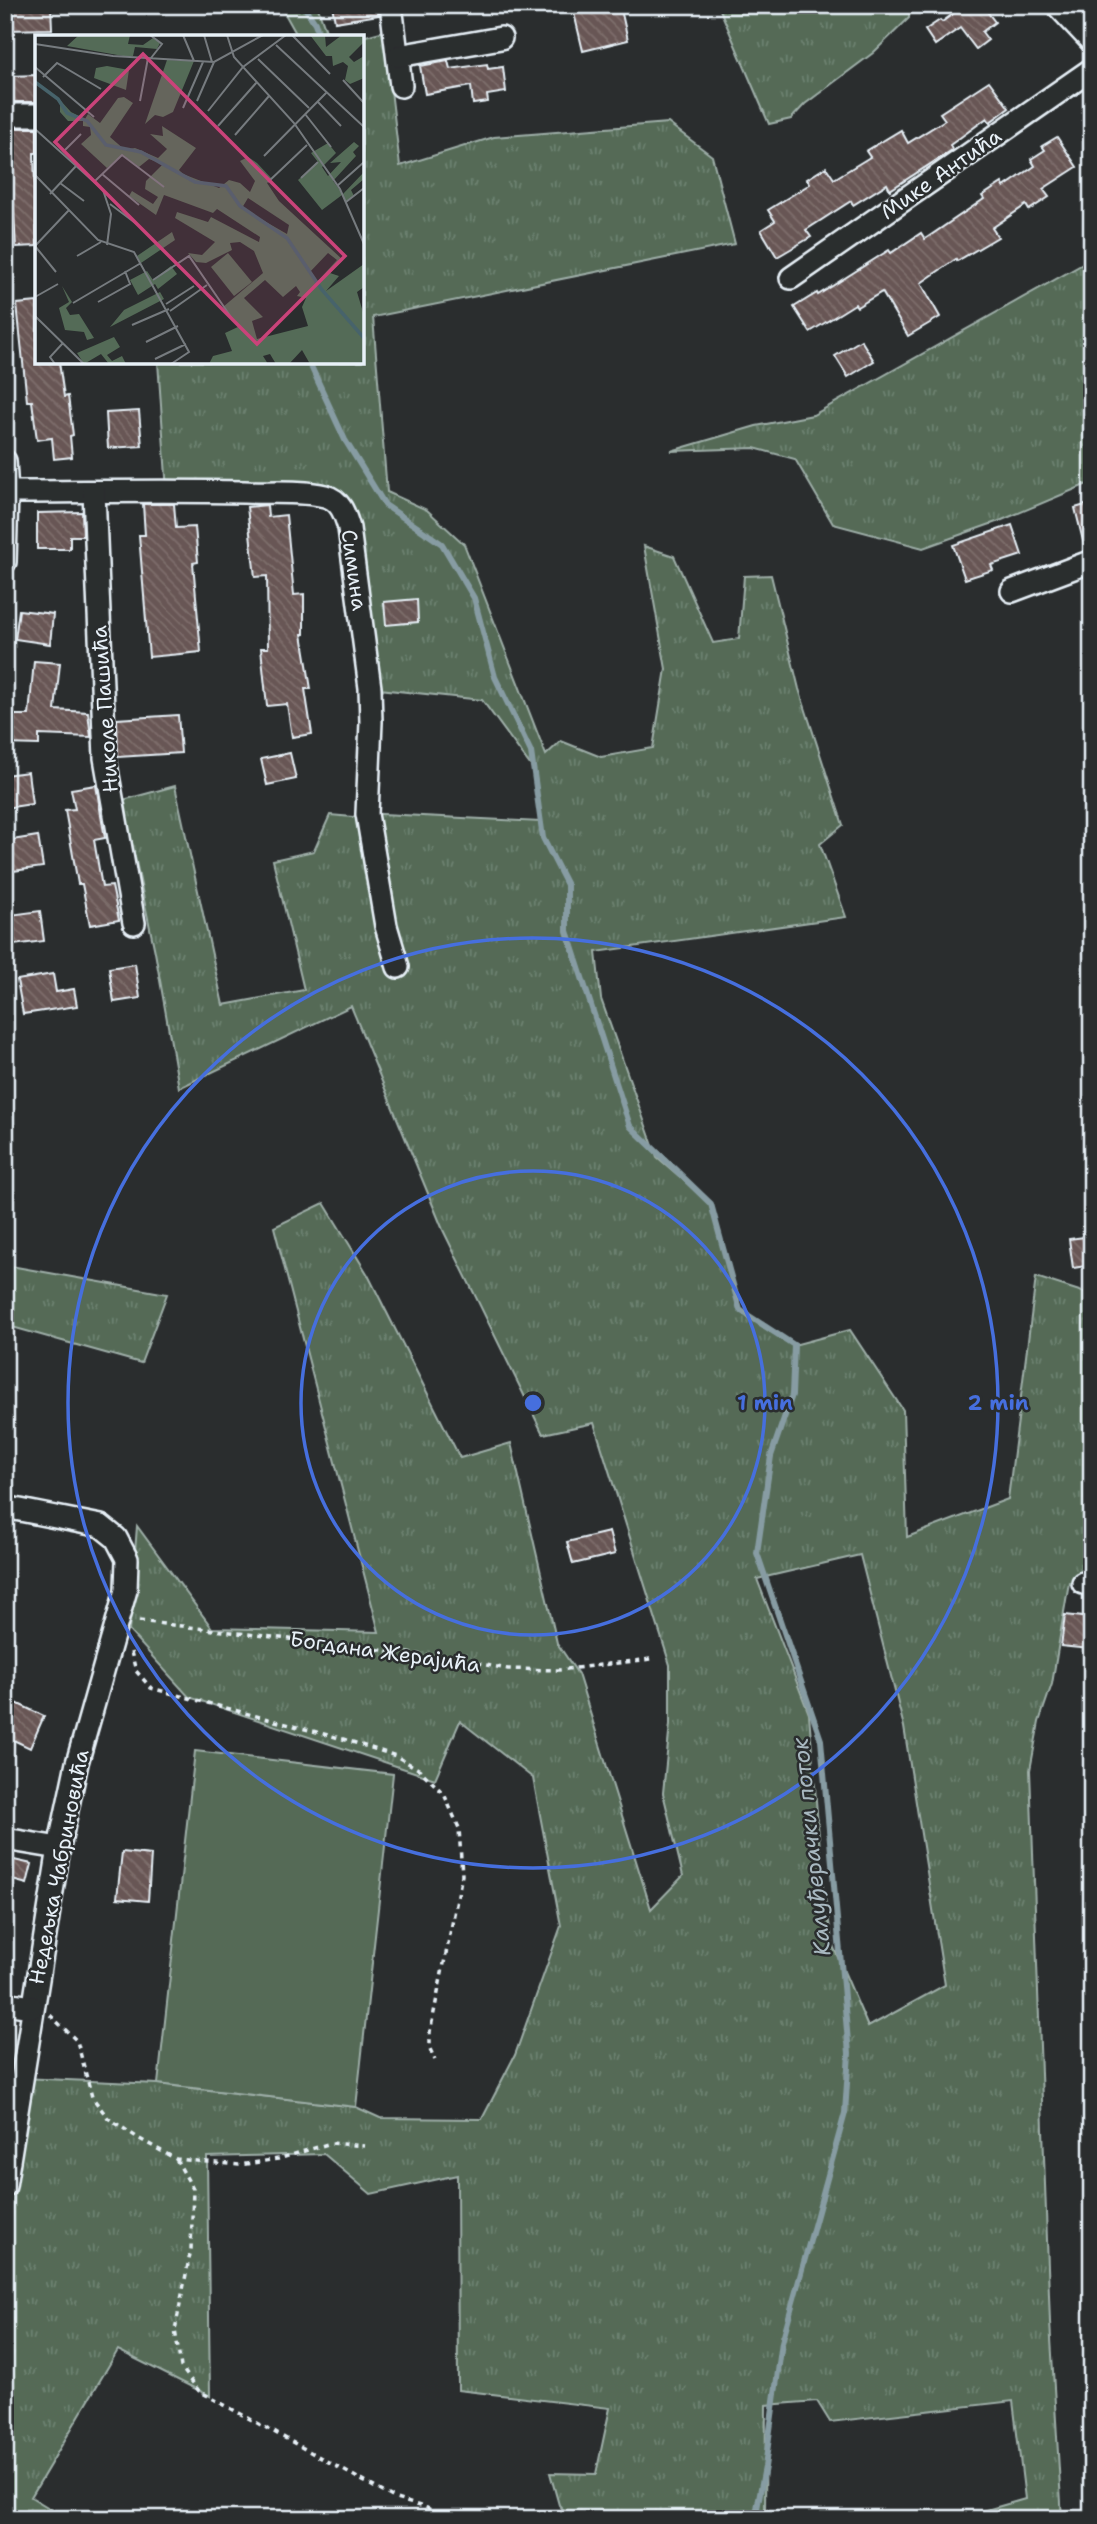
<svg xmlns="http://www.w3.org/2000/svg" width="1097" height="2524" font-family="'Shantell Sans',sans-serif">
  <defs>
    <pattern id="grass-tufts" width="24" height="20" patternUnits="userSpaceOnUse" patternTransform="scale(1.75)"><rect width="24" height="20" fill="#546b57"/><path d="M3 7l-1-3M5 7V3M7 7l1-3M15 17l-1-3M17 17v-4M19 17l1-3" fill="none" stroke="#6d8170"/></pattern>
    <pattern id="building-back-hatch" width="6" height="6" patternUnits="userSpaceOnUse" patternTransform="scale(1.75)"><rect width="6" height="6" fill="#685654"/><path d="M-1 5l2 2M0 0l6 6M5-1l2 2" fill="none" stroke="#7e6f6d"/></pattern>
  </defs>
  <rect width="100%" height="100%" fill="#2a2d2e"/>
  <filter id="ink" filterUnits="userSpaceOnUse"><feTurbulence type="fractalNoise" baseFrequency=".0143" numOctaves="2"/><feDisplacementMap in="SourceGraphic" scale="14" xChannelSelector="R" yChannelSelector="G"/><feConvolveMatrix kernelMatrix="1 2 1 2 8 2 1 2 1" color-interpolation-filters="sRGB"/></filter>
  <g filter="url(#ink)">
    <g fill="url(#grass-tufts)" stroke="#9eaea8" stroke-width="2" fill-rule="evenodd">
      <path d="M 280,5 L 317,5 L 328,37 L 298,37 Z"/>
      <path d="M 718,5 L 910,5 L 909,18 L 873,53 L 805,104 L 791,119 L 769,124 Z"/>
      <path d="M 384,31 L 400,166 L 494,137 L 668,123 L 712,156 L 735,244 L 373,317 L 387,492 L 427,510 L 464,544 L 546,755 L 561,741 L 601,757 L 653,748 L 666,669 L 644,546 L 674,556 L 713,643 L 739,639 L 744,576 L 771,575 L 799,689 L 843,825 L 820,844 L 846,917 L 596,952 L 601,999 L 657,1157 L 711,1204 L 740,1310 L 794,1345 L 850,1330 L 903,1410 L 907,1537 L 1008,1499 L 1036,1277 L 1092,1295 L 1092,1583 L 1069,1582 L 1052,1684 L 1039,1722 L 1030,1770 L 1050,2322 L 1062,2519 L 955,2519 L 1025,2499 L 1013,2401 L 830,2422 L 817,2401 L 766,2405 L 765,2512 L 787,2519 L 572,2519 L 559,2505 L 550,2473 L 596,2474 L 610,2408 L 458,2390 L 457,2175 L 371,2194 L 324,2154 L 207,2157 L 210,2396 L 118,2350 L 31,2497 L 67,2519 L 5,2519 L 5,2308 L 22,2078 L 158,2084 L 356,2107 L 380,2118 L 482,2119 L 515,2055 L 561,1926 L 533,1778 L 460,1721 L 435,1779 L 189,1697 L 129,1631 L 137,1526 L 212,1628 L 379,1632 L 274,1227 L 324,1203 L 368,1275 L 460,1458 L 511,1443 L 557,1643 L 578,1674 L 651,1909 L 683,1876 L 663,1793 L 670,1724 L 670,1665 L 594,1423 L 543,1434 L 443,1230 L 351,1006 L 179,1088 L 155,952 L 123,800 L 175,786 L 223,1005 L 304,990 L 273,860 L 314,851 L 330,815 L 353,817 L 362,813 L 541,822 L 533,769 L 482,700 L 370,688 L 344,512 L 308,494 L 167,491 L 158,362 L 362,362 L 362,37 ZM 860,1555 L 904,1727 L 945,1985 L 868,2027 L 833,1946 L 823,1887 L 809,1714 L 757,1579 Z"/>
      <path d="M 1092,259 L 1092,482 L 1002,520 L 923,548 L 833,524 L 795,459 L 754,448 L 671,451 L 756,426 L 813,415 Z"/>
      <path d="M 5,1265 L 167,1294 L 141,1363 L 5,1325 Z"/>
    </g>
    <path fill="#546b57" stroke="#9eaea8" stroke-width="2" d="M 195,1751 L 393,1774 L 356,2107 L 158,2084 Z"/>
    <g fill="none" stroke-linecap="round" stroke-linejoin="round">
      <g stroke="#879ca3" stroke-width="6">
        <path d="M 303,5 L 315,23 L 319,37"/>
        <path d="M 309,362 L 345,440 L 385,505 L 442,544 L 474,598 L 495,677 L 531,752 L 543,838 L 567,885 L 567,931 L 630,1126 L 711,1204 L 740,1310 L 794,1345 L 792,1395 L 771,1456 L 757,1553 L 821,1740 L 849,2053 L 845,2113 L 782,2342 L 765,2467 L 755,2519"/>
      </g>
    </g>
    <g fill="url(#building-back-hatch)" stroke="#e8f1f8" stroke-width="2">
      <path d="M 6,5 L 51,5 L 52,29 L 6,30 Z"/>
      <path d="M 332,5 L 378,5 L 379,15 L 335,22 Z"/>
      <path d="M 605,5 L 620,5 L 628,40 L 583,51 L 574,13 Z"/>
      <path d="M 965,5 L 982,5 L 995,22 L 982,32 L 988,40 L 976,49 L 960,28 L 935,45 L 925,30 L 940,20 L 942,22 Z"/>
      <path d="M 448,61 L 450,69 L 487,64 L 488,69 L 503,67 L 506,92 L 487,95 L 488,102 L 473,104 L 471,86 L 425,94 L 420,66 Z"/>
      <path d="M 37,75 L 37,102 L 11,102 L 10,76 Z"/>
      <path d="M 989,81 L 1009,108 L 990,122 L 987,118 L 950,145 L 952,150 L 890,190 L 887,184 L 853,205 L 851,201 L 806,230 L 811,237 L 777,257 L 761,230 L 775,221 L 768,210 L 810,184 L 807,179 L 826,167 L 834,179 L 870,157 L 866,151 L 901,130 L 908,143 L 945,120 L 940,113 Z"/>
      <path d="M 6,128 L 37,128 L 37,153 L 34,153 L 37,246 L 16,247 L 10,154 L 7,154 Z"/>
      <path d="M 1057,137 L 1077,167 L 1043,189 L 1049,197 L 1029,210 L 1026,205 L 992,228 L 998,237 L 957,261 L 956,259 L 921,283 L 940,317 L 908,336 L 882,292 L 857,307 L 855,304 L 810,332 L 794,307 L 817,293 L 818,295 L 889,250 L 891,253 L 921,233 L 925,239 L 984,199 L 982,196 L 1002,183 L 1004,187 L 1035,166 L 1031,159 L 1045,150 L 1042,146 Z"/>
      <path d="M 37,302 L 37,362 L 59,362 L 64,397 L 68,396 L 73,435 L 70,436 L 72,457 L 54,459 L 52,438 L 37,440 L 32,401 L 27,401 L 17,304 Z"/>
      <path d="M 861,340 L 874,361 L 848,377 L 835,356 Z"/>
      <path d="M 139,411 L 142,446 L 108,448 L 106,413 Z"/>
      <path d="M 1092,503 L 1092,548 L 1085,549 L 1075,508 Z"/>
      <path d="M 143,504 L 174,504 L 176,528 L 195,527 L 198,562 L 193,563 L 201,652 L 149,657 L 139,535 L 145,535 Z"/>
      <path d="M 267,505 L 268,517 L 286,515 L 294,595 L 304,594 L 304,634 L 302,634 L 311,689 L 305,689 L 312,734 L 292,737 L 287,704 L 267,706 L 261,648 L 268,648 L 267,576 L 255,577 L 247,507 Z"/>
      <path d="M 82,512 L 83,536 L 70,536 L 70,549 L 37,549 L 37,513 Z"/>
      <path d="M 1012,525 L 1022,555 L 991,565 L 993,570 L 965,579 L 953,545 Z"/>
      <path d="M 417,599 L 418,622 L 386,625 L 384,602 Z"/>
      <path d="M 19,610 L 53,614 L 50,644 L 15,639 Z"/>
      <path d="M 34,661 L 60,663 L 55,710 L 88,712 L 91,737 L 39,735 L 39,745 L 5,744 L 5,715 L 29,715 Z"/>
      <path d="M 178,715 L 181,753 L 118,757 L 117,719 Z"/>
      <path d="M 290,753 L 296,779 L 267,785 L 261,759 Z"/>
      <path d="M 28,772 L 32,804 L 5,808 L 5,775 Z"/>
      <path d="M 96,785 L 105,838 L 94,840 L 102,887 L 112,886 L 119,920 L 90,925 L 82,884 L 78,884 L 65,810 L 75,809 L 71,789 Z"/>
      <path d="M 38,836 L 43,867 L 5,872 L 5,841 Z"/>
      <path d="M 40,911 L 44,941 L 14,945 L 10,915 Z"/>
      <path d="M 135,964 L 140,998 L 114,1002 L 109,968 Z"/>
      <path d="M 53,974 L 56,992 L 74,989 L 77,1006 L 23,1014 L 17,980 Z"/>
      <path d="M 1092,1236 L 1092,1265 L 1073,1268 L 1069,1239 Z"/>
      <path d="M 609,1532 L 615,1554 L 573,1564 L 567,1542 Z"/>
      <path d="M 1065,1615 L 1092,1618 L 1089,1649 L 1061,1646 Z"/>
      <path d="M 14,1702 L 44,1716 L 30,1748 L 5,1736 L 5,1721 Z"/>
      <path d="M 122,1852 L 151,1855 L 148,1901 L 117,1898 Z"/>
      <path d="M 5,1858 L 32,1864 L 27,1884 L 5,1878 Z"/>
    </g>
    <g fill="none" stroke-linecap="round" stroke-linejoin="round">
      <defs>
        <g id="minor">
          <path d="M 391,5 L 401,86"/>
          <path d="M 1057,5 L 1092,42"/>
          <path d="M 398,56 L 501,38"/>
          <path d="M 5,115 L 37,115"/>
          <path d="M 791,278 L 1092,69"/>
          <path d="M 5,461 L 7,492 L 5,562"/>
          <path d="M 7,492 C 86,492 165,490 244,492 C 268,493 302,490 325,496 C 341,500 345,515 349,528 L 370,688 L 371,722 L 367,814 L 386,926 L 398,967"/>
          <path d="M 94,492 L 105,758 L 134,923"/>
          <path d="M 1012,591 L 1092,561"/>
          <path d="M 5,1507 L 101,1526 L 116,1538 L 127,1559 L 126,1590 L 77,1763 L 59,1848 L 5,2186"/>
          <path d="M 1083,1583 L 1092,1584"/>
          <path d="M 5,1839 L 59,1848"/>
          <path d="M 5,2003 L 32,2007"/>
        </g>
      </defs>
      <use href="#minor" stroke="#e8f1f8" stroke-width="26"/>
      <g stroke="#e8f1f8" stroke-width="3.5" stroke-dasharray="5 5" stroke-linecap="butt">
        <path d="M 139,1621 L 448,1658 L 508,1669 L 559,1670 L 651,1659"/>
        <path d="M 131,1652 L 136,1671 L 151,1688 L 343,1739 L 396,1756 L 420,1770 L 444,1794 L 459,1828 L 462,1875 L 430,2032 L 430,2049 L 435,2060"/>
        <path d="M 50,2015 L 77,2041 L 92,2097 L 108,2118 L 138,2138 L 176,2159 L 239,2165 L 278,2159 L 331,2143 L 365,2146"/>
        <path d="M 176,2159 L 193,2189 L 191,2249 L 175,2330 L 181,2367 L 199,2391 L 396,2499 L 427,2508 L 448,2519"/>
        <path d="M 1033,2517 L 1034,2519"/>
      </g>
      <use href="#minor" stroke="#2a2d2e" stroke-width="21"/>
    </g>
  </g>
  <g fill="none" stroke="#466fde" stroke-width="3.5">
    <circle cx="533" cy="1403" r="232"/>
    <circle cx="533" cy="1403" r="465"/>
  </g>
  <g text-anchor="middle" stroke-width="5" stroke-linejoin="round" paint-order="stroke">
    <g font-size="21" fill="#e8f1f8" stroke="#2a2d2e">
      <text transform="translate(941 174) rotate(-35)" y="7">Мике Антића</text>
      <text transform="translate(354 570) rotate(82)" y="7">Симина</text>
      <text transform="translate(105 709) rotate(-94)" y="7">Николе Пашића</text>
      <text transform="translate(385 1652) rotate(8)" y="7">Богдана Жерајића</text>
      <text transform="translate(59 1867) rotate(-79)" y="7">Недељка Чабриновића</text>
    </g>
    <g font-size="23" font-style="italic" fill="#a8b8c0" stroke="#2a2d2e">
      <text transform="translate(811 1847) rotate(-96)" y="8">Калуђерачки поток</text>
    </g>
  </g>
  <g transform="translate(35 35)">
    <rect width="329" height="329" fill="#2a2d2e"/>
    <path d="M 44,0 L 95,0 L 93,9 L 108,10 L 118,3 L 125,8 L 122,14 L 100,12 L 98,21 L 88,21 L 32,11 ZM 275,0 L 290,0 L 291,12 L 307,0 L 329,0 L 329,7 L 314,22 L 319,27 L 329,21 L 329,43 L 315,49 L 310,45 L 313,31 L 308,27 L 298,31 L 297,21 L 291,21 ZM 132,25 L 159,26 L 138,77 L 128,82 L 120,80 L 110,89 ZM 72,31 L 94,35 L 91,55 L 59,43 L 61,33 ZM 89,62 L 98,68 L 75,102 L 90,115 L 100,113 L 123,123 L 132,114 L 115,99 L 128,101 L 127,91 L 161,113 L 144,135 L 148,139 L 184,153 L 194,145 L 205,148 L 215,157 L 220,146 L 205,126 L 213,122 L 222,128 L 237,144 L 232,148 L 244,166 L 308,225 L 295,238 L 304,241 L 291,256 L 329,229 L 329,252 L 322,257 L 328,277 L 329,329 L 275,329 L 267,315 L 254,329 L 241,329 L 235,319 L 228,321 L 233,329 L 174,329 L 178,321 L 197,316 L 190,298 L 205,291 L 188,272 L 228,238 L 219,216 L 205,207 L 195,208 L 197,215 L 171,228 L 161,227 L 153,218 L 167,220 L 180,207 L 140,183 L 142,177 L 173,187 L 176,182 L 224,207 L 225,202 L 182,174 L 178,178 L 129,160 L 121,180 L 94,161 L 97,156 L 118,169 L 123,162 L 110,154 L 111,146 L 128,129 L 114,124 L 104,132 L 88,120 L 72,133 L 46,109 L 56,100 L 55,92 L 48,91 L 48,86 L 33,86 L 25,77 L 25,65 L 36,77 L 50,84 L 53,79 L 65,88 L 83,63 ZM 213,163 L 254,190 L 252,199 L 207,173 ZM 293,218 L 302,225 L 282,247 L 274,238 ZM 230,245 L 248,262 L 261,251 L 265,257 L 262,261 L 271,263 L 267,272 L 273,291 L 222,304 L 217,286 L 228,282 L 209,263 ZM 319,107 L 324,111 L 318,117 L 321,121 L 298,146 L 308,159 L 329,137 L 329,144 L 316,155 L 319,161 L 311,167 L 307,160 L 287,175 L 263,145 L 283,127 L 276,118 L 293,108 L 301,118 L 287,132 L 293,141 L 306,127 L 295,128 ZM 137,197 L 140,205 L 106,228 L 102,221 ZM 136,231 L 142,239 L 123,254 L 120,249 L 103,260 L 95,245 L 112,236 L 118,245 ZM 27,251 L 37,267 L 31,273 L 35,280 L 44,279 L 59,303 L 52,305 L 49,297 L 30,295 L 24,273 L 34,267 ZM 125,257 L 129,264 L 75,292 L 89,275 ZM 79,302 L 85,312 L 72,320 L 77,326 L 87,321 L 91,329 L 74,329 L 66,319 L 49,329 L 42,318 Z" fill="#546b57" fill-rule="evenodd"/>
    <path d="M 193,218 L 217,247 L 199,261 L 176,232 Z" fill="#546b57"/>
    <path fill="none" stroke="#47636b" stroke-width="3.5" d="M 0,47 L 23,64 L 32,78 L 52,86 L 71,110 L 106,117 L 160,147 L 191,151 L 205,171 L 252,203 L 287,255 L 329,303"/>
    <path fill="none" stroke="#767b7f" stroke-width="2" d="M 115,0 L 127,9 L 116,23M 148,0 L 159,26M 169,0 L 177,27M 192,0 L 199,22 L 259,88 L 305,154 L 329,209M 257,0 L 295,39M 0,9 L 78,21 L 179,27 L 228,0M 241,10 L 329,92M 223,24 L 274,73M 0,32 L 59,82M 8,42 L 22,28 L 66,54M 308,45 L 329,68M 105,66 L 113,23M 162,66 L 179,27M 282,66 L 306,91M 148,73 L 168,27M 173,76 L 208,32 L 251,0M 270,79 L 296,112M 183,91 L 222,47M 0,94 L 68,155 L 76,179 L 72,210M 200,100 L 234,61M 28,117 L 46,99M 229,121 L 292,57M 67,139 L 104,170M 0,140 L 63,205 L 99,217 L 154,317 L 136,329M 266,143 L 283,127M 60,146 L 87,120 L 129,152M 233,147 L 272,110M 25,148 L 49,166M 302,151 L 329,127M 15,159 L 42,130M 311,167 L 329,153M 75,169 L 103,190M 0,211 L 34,175M 0,211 L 21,237M 42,221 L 66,207M 118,245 L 154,221 L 198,285M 0,262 L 23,249M 63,267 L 95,249 L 90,236M 38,268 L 106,228M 131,269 L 159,251M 135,276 L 172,250M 0,281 L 49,329M 97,290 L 134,274M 111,307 L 143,291M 120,324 L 151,309M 20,329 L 15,322 L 28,308"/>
    <path fill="#ca437a" fill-opacity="0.15" stroke="#ca437a" stroke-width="3.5" d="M 108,19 L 310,221 L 222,309 L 20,107 Z"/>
    <rect width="329" height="329" fill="none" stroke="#e8f1f8" stroke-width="3.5"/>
  </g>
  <circle cx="533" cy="1403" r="10" fill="#466fde" stroke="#2a2d2e" stroke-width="3.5"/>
  <g font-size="21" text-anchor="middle" font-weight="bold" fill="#466fde" stroke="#2a2d2e" stroke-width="5" stroke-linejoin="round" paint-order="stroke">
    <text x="765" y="1410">1 min</text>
    <text x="998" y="1410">2 min</text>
  </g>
  <rect width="1097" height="2524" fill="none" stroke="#2a2d2e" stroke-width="28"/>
  <rect x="14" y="14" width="1069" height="2496" fill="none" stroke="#e8f1f8" stroke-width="2.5" filter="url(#ink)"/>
</svg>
